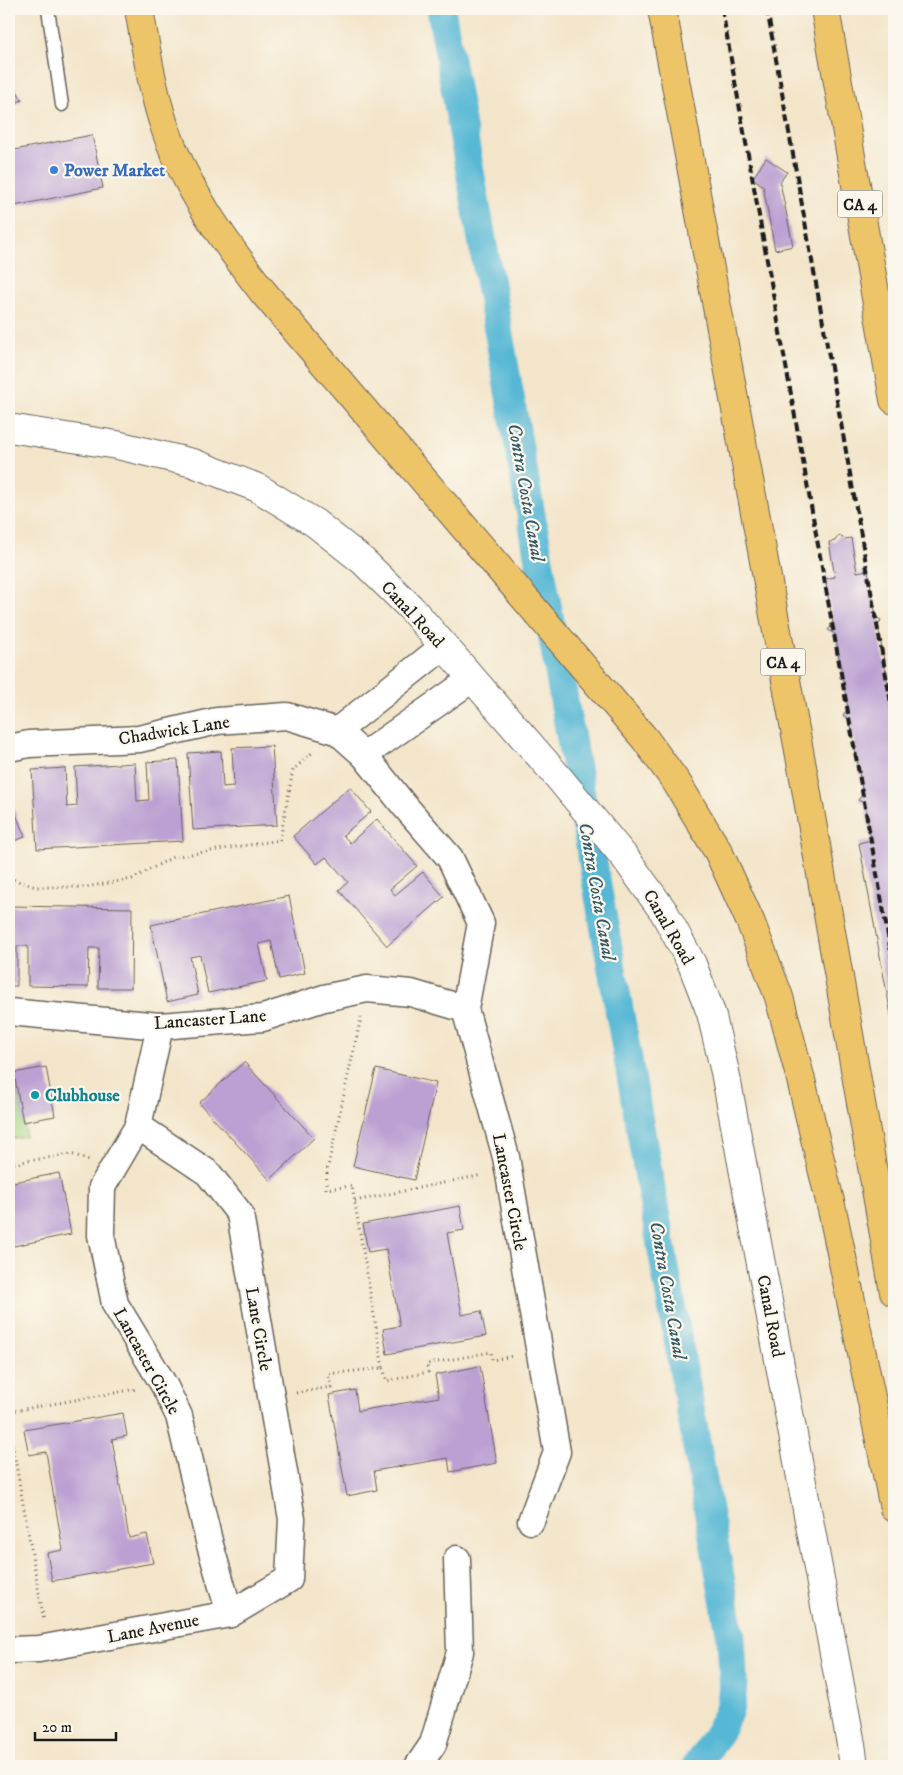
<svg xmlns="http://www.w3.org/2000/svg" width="903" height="1775" font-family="'IM FELL DW Pica',serif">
  <rect width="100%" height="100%" fill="#fbf7ec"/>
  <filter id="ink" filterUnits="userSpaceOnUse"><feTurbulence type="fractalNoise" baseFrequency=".02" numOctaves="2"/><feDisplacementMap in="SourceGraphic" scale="10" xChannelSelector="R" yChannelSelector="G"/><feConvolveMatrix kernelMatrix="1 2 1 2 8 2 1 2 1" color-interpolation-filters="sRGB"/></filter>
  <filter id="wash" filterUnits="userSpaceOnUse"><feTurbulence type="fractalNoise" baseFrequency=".0096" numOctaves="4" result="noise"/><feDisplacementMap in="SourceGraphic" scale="20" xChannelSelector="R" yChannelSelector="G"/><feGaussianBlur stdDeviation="1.12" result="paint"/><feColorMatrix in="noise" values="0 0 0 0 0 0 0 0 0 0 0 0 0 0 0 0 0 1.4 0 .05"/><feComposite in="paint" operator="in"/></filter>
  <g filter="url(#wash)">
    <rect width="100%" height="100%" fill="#f3e5ca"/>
    <path fill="#a5d482" stroke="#60784f" d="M 13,1064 L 26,1136 L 9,1139 L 9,1065 Z"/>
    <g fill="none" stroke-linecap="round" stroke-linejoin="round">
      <path stroke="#56b8d5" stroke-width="29" d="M 441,9 L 731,1638 C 732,1659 736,1693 728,1712 C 721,1731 708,1750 696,1766"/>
    </g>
    <g id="blocks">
      <g fill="#bba1d3">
        <path d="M 9,77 L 22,100 L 9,107 Z"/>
        <path d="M 92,135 L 103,188 L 9,207 L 9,151 Z"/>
        <path d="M 766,158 L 787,172 L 780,182 L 793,246 L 775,250 L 763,186 L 753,178 Z"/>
        <path d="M 839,535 L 845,539 L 851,538 L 857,572 L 868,570 L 876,617 L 881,620 L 878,626 L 891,702 L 894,705 L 893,711 L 894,719 L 894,1031 L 859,843 L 871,840 L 865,804 L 858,800 L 863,794 L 850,720 L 843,715 L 848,709 L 835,634 L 828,630 L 833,624 L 825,579 L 835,577 L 829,542 L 835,541 Z"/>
        <path d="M 272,746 L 277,825 L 193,830 L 188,753 L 221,751 L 223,787 L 234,786 L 232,748 Z"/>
        <path d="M 178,760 L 183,841 L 37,849 L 32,770 L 65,768 L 67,807 L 77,806 L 75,767 L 135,763 L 137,801 L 149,800 L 147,762 Z"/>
        <path d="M 350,787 L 371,812 L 343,835 L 350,843 L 377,819 L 417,866 L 390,889 L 395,895 L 423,872 L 444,897 L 387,946 L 339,890 L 348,882 L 326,857 L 317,864 L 293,836 Z"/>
        <path d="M 9,797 L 25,837 L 9,843 Z"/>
        <path d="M 289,896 L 305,973 L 279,979 L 271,941 L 259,944 L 267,981 L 208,993 L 200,955 L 190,957 L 198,995 L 167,1002 L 151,925 Z"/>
        <path d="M 9,906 L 132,908 L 131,988 L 98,988 L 99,948 L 89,948 L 88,987 L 28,986 L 28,946 L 17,946 L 17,986 L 9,986 Z"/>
        <path d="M 244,1062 L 314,1138 L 270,1180 L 199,1103 Z"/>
        <path d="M 46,1067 L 55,1116 L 23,1122 L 14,1073 Z"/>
        <path d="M 376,1069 L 436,1083 L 414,1180 L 353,1166 Z"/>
        <path d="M 59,1173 L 71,1234 L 9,1247 L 9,1183 Z"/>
        <path d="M 460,1206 L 464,1230 L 447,1233 L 462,1315 L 481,1311 L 486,1336 L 387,1354 L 383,1329 L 400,1326 L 386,1249 L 368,1252 L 363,1224 Z"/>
        <path d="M 480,1366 L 497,1463 L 450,1472 L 448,1458 L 374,1471 L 377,1490 L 347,1496 L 329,1395 L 355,1390 L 358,1411 L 439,1397 L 435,1375 Z"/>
        <path d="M 123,1413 L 127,1436 L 112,1439 L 129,1538 L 147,1534 L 153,1563 L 52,1581 L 47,1553 L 63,1550 L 46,1452 L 29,1455 L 24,1430 Z"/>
      </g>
    </g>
  </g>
  <g filter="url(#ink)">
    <use href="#blocks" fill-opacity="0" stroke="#676259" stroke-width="1"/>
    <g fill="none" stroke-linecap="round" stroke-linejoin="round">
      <defs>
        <path id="service" d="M 48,9 L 62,105"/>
        <g id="minor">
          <path d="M 337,731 L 444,646"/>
          <path d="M 9,748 L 29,744 L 139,739 L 217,721 L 287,716 L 337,731 L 364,755 L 403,804 L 450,858 L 481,923 L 465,1009 L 506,1157 L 557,1452 L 531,1521"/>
          <path d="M 364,755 L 472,679"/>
          <path d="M 9,1012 L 160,1026 L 263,1018 L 324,998 L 367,989 L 411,993 L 465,1009"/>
          <path d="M 160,1026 L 138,1126 L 102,1187 L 101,1235 L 115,1304 L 164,1385 L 179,1416 L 210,1545 L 230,1614"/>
          <path d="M 9,1650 L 39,1649 L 230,1614 L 289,1579 L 292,1519 L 240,1214 L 208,1173 L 138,1126"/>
          <path d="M 418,1766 L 433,1744 L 460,1652 L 457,1559"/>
        </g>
        <path id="tertiary" d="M 9,428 L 117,445 L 193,463 L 258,488 L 315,523 L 363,561 L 410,607 L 559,778 L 626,859 L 664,912 L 692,964 L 711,1013 L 725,1072 L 851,1744 L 854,1766"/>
        <g id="motorway">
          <path d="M 139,9 C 146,49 152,89 165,128 C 186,189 224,241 263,292 L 645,739 L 677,783 L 719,853 L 751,923 L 779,997 L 801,1080 L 833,1214 L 894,1508"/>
          <path d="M 662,9 L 807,794 L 894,1292"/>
          <path d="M 825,9 L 894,400"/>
        </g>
      </defs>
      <use href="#service" stroke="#676259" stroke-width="15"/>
      <use href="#minor" stroke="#676259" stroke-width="29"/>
      <use href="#tertiary" stroke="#676259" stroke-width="30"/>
      <use href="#motorway" stroke="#676259" stroke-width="30"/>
      <g stroke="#676259" stroke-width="3" stroke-dasharray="1 4" stroke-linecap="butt">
        <path d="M 9,878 L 36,887 L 86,887 L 132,879 L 173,857 L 280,840 L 293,770 L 314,751"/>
        <path d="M 9,1164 L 71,1154 L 89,1160"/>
        <path d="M 355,1201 L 482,1175"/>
        <path d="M 383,1368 L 387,1381 L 428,1372 L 427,1364 L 491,1352 L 492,1360 L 513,1356"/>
        <path d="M 9,1389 L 13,1411 L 136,1389"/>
        <path d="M 296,1393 L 331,1387 L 328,1374 L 383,1368 L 352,1186 L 326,1189 L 327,1171 L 361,1017"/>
        <path d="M 9,1425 L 44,1621"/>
      </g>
      <use href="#service" stroke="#fff" stroke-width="12"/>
      <use href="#minor" stroke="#fff" stroke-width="26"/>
      <use href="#tertiary" stroke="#fff" stroke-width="28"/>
      <use href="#motorway" stroke="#eec469" stroke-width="28"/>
      <g stroke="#1c1c1c" stroke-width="4" stroke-dasharray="8 4" stroke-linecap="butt">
        <path d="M 722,9 L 894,969"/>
        <path d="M 767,9 L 894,720"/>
      </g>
    </g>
  </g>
  <circle fill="#3f7fe0" stroke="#fbf7ec" stroke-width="2" cx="54" cy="170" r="5"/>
  <circle fill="#0f9aa8" stroke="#fbf7ec" stroke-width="2" cx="35" cy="1095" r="5"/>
  <g text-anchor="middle" stroke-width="4.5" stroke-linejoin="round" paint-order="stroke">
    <g fill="#fbf7ec" stroke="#5f5e5a" stroke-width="1">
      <rect x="837.5" y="190.5" width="45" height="27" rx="4"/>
      <rect x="760.5" y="648.5" width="45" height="27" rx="4"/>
    </g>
    <g font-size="16" font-weight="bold" fill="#1c1c1c">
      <text x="860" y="210">CA 4</text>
      <text x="783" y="668">CA 4</text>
    </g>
    <g font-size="18" font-weight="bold" fill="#366cbe" stroke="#fbf7ec" text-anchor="start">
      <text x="64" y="176">Power Market</text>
    </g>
    <g font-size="18" fill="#1c1c1c" stroke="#fbf7ec">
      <text transform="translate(413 614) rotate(47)" y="6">Canal Road</text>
      <text transform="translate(174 730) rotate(-9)" y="6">Chadwick Lane</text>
      <text transform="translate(669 927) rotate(60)" y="6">Canal Road</text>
      <text transform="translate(210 1019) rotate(-4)" y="6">Lancaster Lane</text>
      <text transform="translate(510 1192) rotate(79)" y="6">Lancaster Circle</text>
      <text transform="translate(771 1316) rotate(79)" y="6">Canal Road</text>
      <text transform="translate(259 1329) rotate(80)" y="6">Lane Circle</text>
      <text transform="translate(147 1361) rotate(61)" y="6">Lancaster Circle</text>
      <text transform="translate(153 1628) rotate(-11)" y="6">Lane Avenue</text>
    </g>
    <g font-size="18" font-weight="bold" fill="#0d838f" stroke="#fbf7ec" text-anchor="start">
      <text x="45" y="1101">Clubhouse</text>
    </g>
    <g font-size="19" font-style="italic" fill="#335a66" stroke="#fbf7ec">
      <text transform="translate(527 492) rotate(80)" y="7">Contra Costa Canal</text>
      <text transform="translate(598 891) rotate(80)" y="7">Contra Costa Canal</text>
      <text transform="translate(669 1290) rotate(80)" y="7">Contra Costa Canal</text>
    </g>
  </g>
  <rect width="903" height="1775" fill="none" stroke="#fbf7ec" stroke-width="30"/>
  <path d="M35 1732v8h81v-8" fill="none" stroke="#1c1c1c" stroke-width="2.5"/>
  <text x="42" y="1732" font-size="15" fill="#1c1c1c" stroke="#fbf7ec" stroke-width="4" paint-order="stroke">20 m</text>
</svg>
